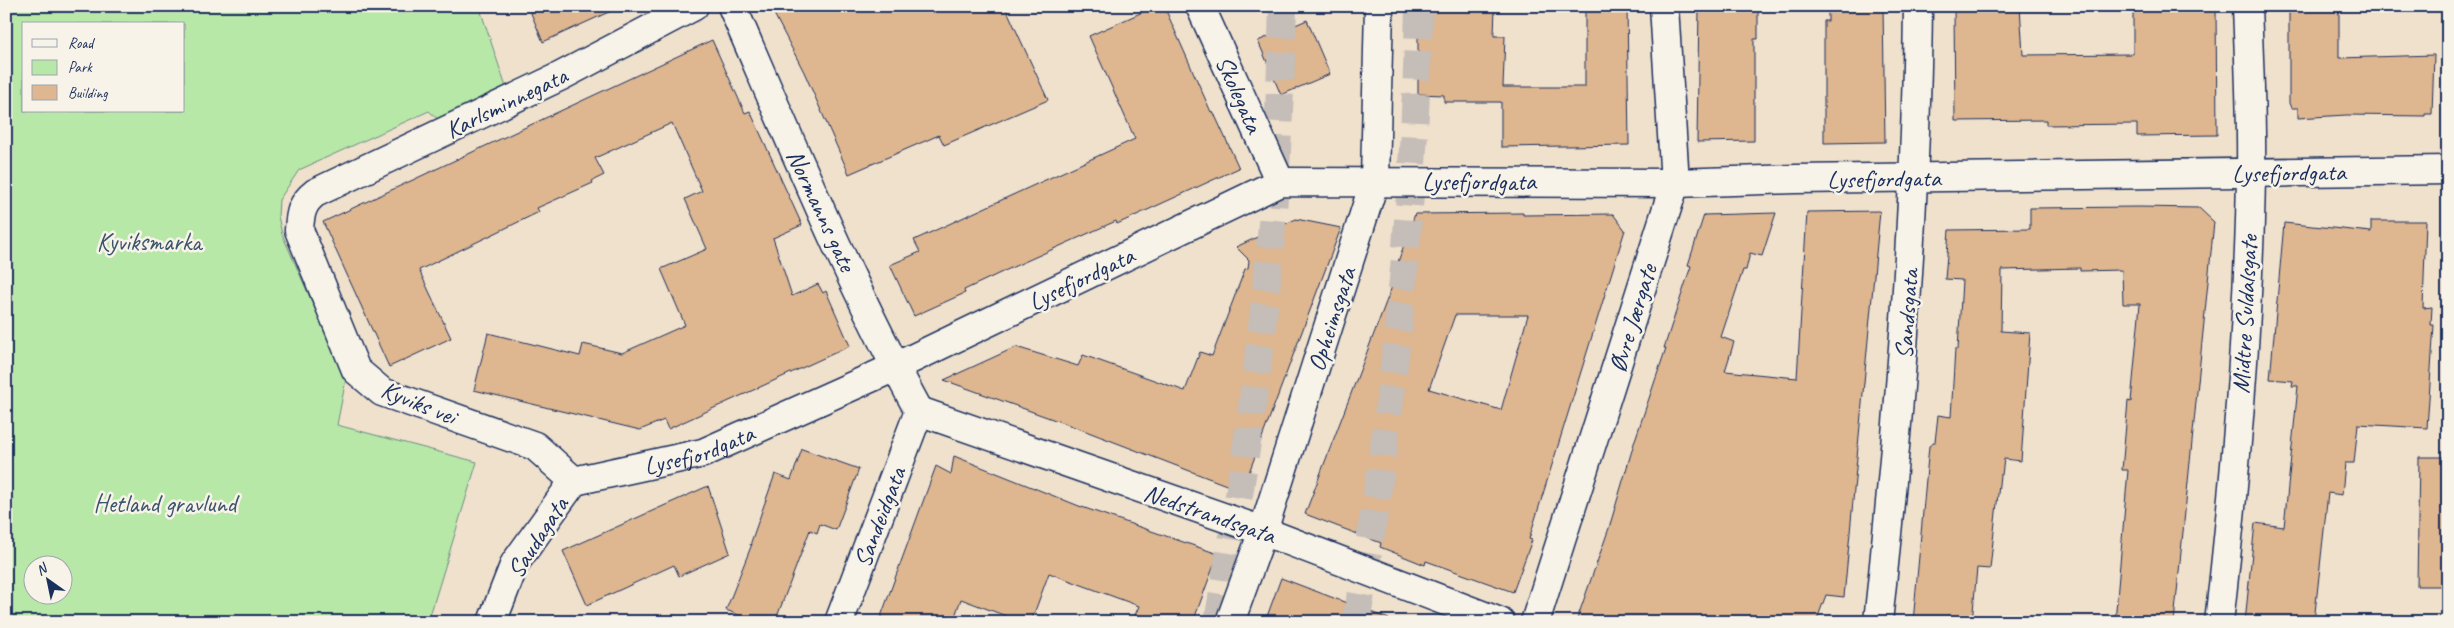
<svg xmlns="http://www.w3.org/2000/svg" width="2454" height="628" font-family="Caveat,sans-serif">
  <rect width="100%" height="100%" fill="#f0e1cd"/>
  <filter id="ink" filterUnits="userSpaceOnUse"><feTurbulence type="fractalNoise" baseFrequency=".02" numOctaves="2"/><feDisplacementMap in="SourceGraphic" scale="10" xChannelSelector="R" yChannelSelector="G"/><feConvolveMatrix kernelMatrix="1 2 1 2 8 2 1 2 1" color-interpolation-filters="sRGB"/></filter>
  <g filter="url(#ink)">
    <path fill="#b8e8a7" stroke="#6a8c82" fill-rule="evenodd" d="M 6,6 L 479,6 L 508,93 L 441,122 L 429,111 L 299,170 L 279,200 L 278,216 L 282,234 L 346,379 L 337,425 L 477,462 L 428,622 L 6,622 ZM 24,24 L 184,24 L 184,111 L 24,111 ZM 32,566 L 62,566 L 62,596 L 32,596 Z"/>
    <g fill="#deb68f" stroke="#1b2f5e" fill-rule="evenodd">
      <path d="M 528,6 L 622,6 L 543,42 Z"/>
      <path d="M 770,6 L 1005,6 L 1048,100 L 944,145 L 939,135 L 849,174 L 804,72 Z"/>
      <path d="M 1156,6 L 1164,6 L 1211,112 L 1213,111 L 1239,168 L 1117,224 L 1116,221 L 1013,267 L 964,290 L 965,293 L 914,316 L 890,265 L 920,252 L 914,240 L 1135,139 L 1089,36 Z"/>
      <path d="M 1418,6 L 1495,6 L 1494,36 L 1505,36 L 1503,87 L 1585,87 L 1585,6 L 1627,6 L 1629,145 L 1501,147 L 1501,102 L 1444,102 L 1444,95 L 1418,94 Z"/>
      <path d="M 1699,6 L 1758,6 L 1758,39 L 1754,39 L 1754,141 L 1697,142 Z"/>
      <path d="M 1828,6 L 1883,6 L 1885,142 L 1824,143 L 1824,21 L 1828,21 Z"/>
      <path d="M 1954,6 L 2020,6 L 2023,55 L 2133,54 L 2133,6 L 2216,6 L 2217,135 L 2137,136 L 2137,124 L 2046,125 L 2046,120 L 1955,121 Z"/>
      <path d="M 2289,6 L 2339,6 L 2339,58 L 2434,55 L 2432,114 L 2425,114 L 2425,116 L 2346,115 L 2298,118 L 2298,108 L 2291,108 L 2289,103 Z"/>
      <path d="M 1307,20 L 1330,74 L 1281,95 L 1258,41 Z"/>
      <path d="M 712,40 L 745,113 L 750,111 L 802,225 L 773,238 L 792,296 L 818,284 L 823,293 L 826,291 L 850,346 L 668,429 L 664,420 L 640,430 L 474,390 L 488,333 L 580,356 L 583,344 L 622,353 L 685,325 L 661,269 L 707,249 L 685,199 L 702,191 L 672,123 L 595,158 L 604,175 L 592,181 L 593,183 L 537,208 L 539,212 L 419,270 L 451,338 L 389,367 L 323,222 Z"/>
      <path d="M 2139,207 L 2199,208 L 2214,222 L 2174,622 L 2115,622 L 2128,470 L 2122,470 L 2128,401 L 2131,402 L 2140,304 L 2123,304 L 2122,270 L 2080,271 L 2080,268 L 2002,270 L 2001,331 L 2030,333 L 2021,461 L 2004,459 L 2002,475 L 2000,475 L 1990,569 L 1977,568 L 1972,622 L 1913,622 L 1929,446 L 1935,442 L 1938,415 L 1951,417 L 1955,349 L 1958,349 L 1962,280 L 1945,279 L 1949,230 L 2030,229 L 2030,208 Z"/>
      <path d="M 1880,211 L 1844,597 L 1826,595 L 1816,622 L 1576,622 L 1609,528 L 1635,440 L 1666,348 L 1664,348 L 1691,266 L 1688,265 L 1704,215 L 1776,213 L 1762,256 L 1750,253 L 1746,270 L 1743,270 L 1721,337 L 1734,342 L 1725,371 L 1797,378 L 1807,212 Z"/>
      <path d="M 1523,213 L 1523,215 L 1613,214 L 1625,230 L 1529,539 L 1532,540 L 1513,592 L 1426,561 L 1425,565 L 1380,547 L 1381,543 L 1305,514 L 1396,276 L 1393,276 L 1415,214 ZM 1455,315 L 1528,315 L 1501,410 L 1429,389 Z"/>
      <path d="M 1296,219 L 1341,228 L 1242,491 L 1083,430 L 944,380 L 1016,347 L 1078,366 L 1083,355 L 1185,391 L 1200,352 L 1212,356 L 1245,269 L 1248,268 L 1249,260 L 1236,247 Z"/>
      <path d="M 2371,221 L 2426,221 L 2423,308 L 2432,307 L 2431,325 L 2434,325 L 2427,428 L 2358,424 L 2354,463 L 2345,463 L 2342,495 L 2328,493 L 2314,622 L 2245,622 L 2255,523 L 2284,527 L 2298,386 L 2292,386 L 2293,381 L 2270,379 L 2284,223 L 2371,232 Z"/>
      <path d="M 802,449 L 859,469 L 836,530 L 820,524 L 817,533 L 810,530 L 775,622 L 756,622 L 726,610 L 752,544 L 750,545 L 775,474 L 791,480 Z"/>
      <path d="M 954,456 L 1079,506 L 1218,554 L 1193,622 L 1132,622 L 1139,606 L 1049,573 L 1031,622 L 1022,622 L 961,599 L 953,622 L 879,622 L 936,466 L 951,474 Z"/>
      <path d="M 2419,457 L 2448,457 L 2448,586 L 2417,586 Z"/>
      <path d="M 708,486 L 730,553 L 679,576 L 674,565 L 587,605 L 563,551 Z"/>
      <path d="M 1281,578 L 1389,619 L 1388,622 L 1265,622 Z"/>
    </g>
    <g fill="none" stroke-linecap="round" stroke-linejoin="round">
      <g stroke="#c5bdb7" stroke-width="28" stroke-dasharray="28 14" stroke-linecap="butt">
        <path d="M 1218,622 C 1237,511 1255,401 1266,289 C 1276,195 1280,101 1283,6"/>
        <path d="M 1356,622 C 1393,418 1414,213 1419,6"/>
      </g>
      <defs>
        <g id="street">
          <path d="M 732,6 C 791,142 848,281 919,411"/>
          <path d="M 1200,6 L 1280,182"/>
          <path d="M 919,411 L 1263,531 L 1500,622"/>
          <path id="s1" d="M 574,481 L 703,453 L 895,367 L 1280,182 L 1675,183 L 1796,179 L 2448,170"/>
          <path d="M 574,481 L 535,446 L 382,392 L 356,370 L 299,230 C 300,213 302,203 315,193 L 561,76 L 694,6"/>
          <path d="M 492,622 L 515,563 L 574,481"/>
          <path d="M 839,622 L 919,411"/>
          <path d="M 1230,622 L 1263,531 L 1375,180 L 1379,6"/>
          <path d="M 1535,622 L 1675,183 L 1664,6"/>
          <path d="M 1878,622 C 1900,417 1916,212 1918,6"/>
          <path d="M 2219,622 C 2236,473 2249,322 2251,173 C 2252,117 2249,62 2247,6"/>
        </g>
      </defs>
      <use href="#street" stroke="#1b2f5e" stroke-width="31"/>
      <use href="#street" stroke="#f7f3e8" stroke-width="28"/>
    </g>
  </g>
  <g text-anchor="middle" stroke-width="5" stroke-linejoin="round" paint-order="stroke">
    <g font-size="25" fill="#1b2f5e" stroke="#f7f3e8">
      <text transform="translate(1240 94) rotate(66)" y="9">Skolegata</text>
      <text transform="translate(506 102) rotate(-26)" y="9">Karlsminnegata</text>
      <text transform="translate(2289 172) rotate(-1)" y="9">Lysefjordgata</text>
      <text transform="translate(1884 178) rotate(-1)" y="9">Lysefjordgata</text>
      <text x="1479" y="190">Lysefjordgata</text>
      <text transform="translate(822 210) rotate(65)" y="9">Normanns gate</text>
      <text transform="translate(1081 278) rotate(-26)" y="9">Lysefjordgata</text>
      <text transform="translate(1906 314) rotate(-86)" y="9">Sandsgata</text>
      <text transform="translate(2244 314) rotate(-87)" y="9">Midtre Suldalsgate</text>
      <text transform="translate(1632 318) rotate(-73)" y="9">Øvre Jærgate</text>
      <text transform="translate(1331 319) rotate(-72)" y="9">Opheimsgata</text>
      <text transform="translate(419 402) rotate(22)" y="9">Kyviks vei</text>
      <text dy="9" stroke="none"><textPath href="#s1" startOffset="129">Lysefjordgata</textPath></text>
      <text transform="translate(1210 513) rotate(19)" y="9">Nedstrandsgata</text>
      <text transform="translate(879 517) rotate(-69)" y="9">Sandeidgata</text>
      <text transform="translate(537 537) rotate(-57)" y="9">Saudagata</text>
    </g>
    <g font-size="25" fill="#3a546d" stroke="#f7f3e8">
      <text x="149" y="250">Kyviksmarka</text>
      <text x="165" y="512">Hetland gravlund</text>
    </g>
  </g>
  <rect width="2454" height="628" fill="none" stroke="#f7f3e8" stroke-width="25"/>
  <rect x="12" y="12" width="2429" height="603" fill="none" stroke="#1b2f5e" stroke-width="2" filter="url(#ink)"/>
  <rect x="22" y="22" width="162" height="90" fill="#f7f3e8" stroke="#9fa5b1"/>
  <rect x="32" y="39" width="25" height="8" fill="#f7f3e8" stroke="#9fa5b1"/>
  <text x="68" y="48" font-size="15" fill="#1b2f5e">Road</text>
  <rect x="32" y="60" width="25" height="15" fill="#b8e8a7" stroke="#9fa5b1"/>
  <text x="68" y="72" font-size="15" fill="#1b2f5e">Park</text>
  <rect x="32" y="85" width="25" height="15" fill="#deb68f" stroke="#9fa5b1"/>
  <text x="68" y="98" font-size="15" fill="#1b2f5e">Building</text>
  <g transform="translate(48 580) rotate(327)"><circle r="24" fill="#f7f3e8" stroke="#9fa5b1"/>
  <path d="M0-4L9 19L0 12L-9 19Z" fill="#1b2f5e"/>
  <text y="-8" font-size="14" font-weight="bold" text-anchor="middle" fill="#1b2f5e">N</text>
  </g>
</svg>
